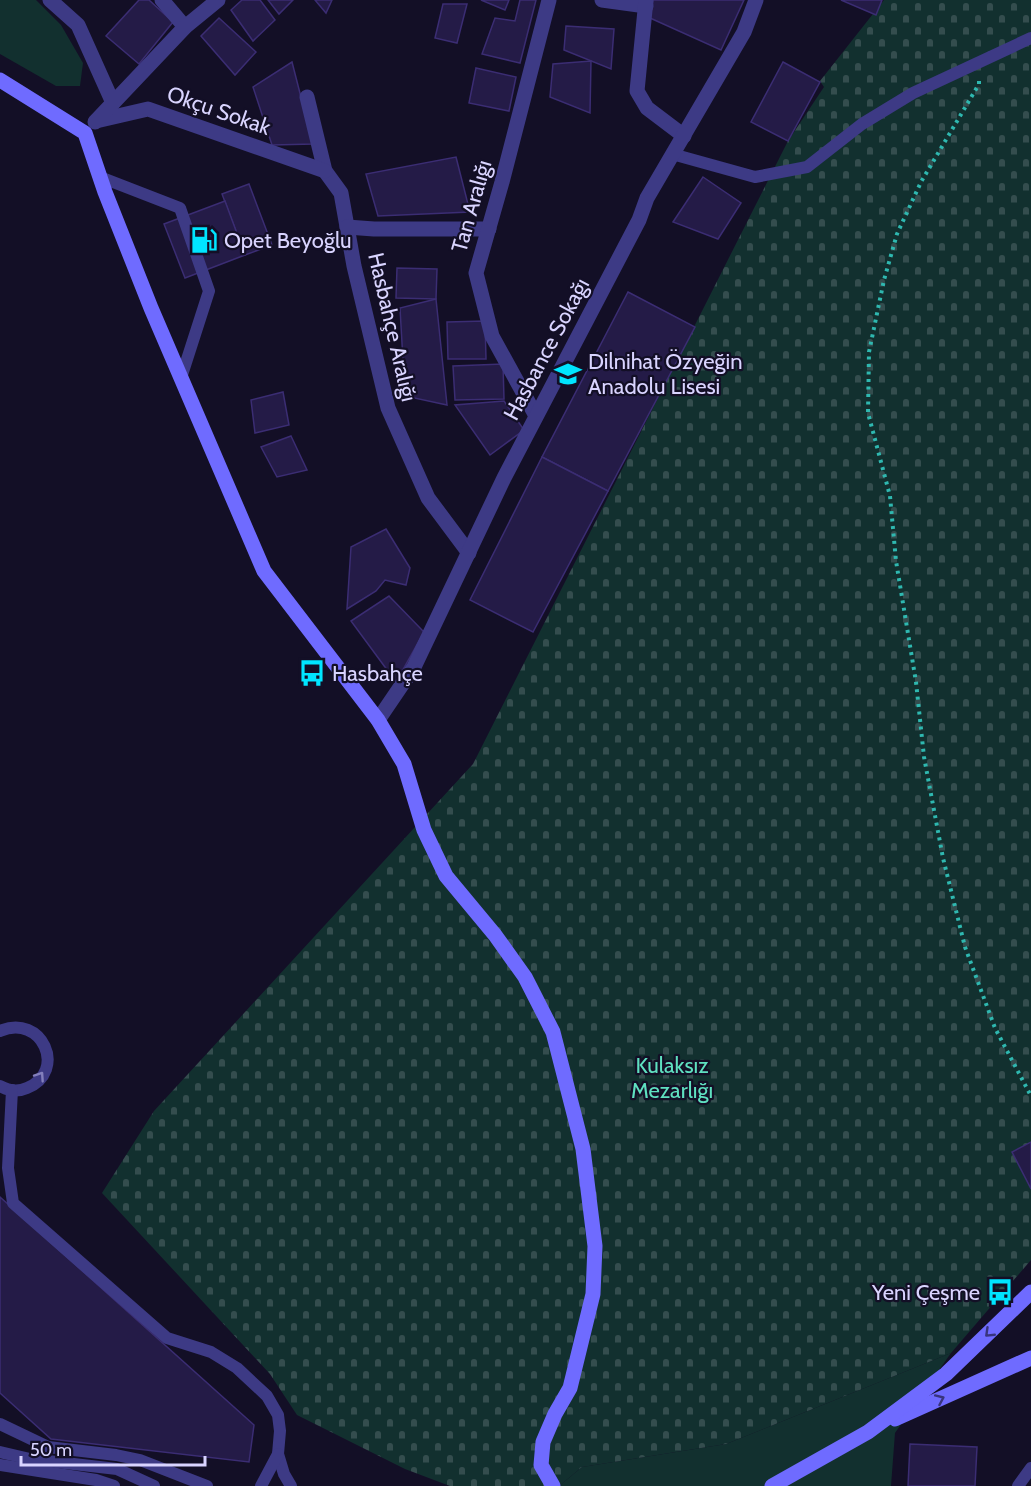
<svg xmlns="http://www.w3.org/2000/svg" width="1031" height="1486" font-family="Cabin,sans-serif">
  <defs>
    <pattern id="cemetery-stones" width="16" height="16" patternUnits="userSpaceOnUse" patternTransform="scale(1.5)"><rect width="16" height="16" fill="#12302f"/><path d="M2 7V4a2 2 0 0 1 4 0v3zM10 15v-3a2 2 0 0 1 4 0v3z" fill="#344d4e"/></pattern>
  </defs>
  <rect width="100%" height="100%" fill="#130f26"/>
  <g fill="#12302f">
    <path d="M 0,0 L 36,0 L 61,25 L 83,63 L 80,86 L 56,86 L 0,54 Z"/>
    <path d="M 951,1353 L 895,1433 L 891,1486 L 559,1486 L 582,1467 L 726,1444 Z"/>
  </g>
  <path fill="url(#cemetery-stones)" d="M 884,0 L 1031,0 L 1031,1260 L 951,1353 L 726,1444 L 582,1467 L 559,1486 L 450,1486 L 405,1469 L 297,1415 L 270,1374 L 102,1193 L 154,1111 L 473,764 L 788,141 L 824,87 L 820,81 Z"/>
  <g fill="#241b47" stroke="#3b2d73" stroke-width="1.5">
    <path d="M 139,0 L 149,0 L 173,22 L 139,64 L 106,36 Z"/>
    <path d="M 242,0 L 260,0 L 275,20 L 253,41 L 231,10 Z"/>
    <path d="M 268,0 L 293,0 L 279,14 Z"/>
    <path d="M 315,0 L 332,0 L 326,13 Z"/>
    <path d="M 481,0 L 509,0 L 505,10 Z"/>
    <path d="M 520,0 L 536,0 L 520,63 L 482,54 L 495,18 L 515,21 Z"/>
    <path d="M 653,0 L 744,0 L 721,50 L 650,18 Z"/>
    <path d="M 841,0 L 882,0 L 876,15 Z"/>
    <path d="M 443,4 L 467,4 L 457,43 L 435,38 Z"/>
    <path d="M 219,18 L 256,52 L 235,75 L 201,36 Z"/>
    <path d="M 566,26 L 614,29 L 611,69 L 564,50 Z"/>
    <path d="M 591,61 L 590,113 L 550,97 L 553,64 Z"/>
    <path d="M 292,62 L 313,144 L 272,145 L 253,87 Z"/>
    <path d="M 783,62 L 820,82 L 788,141 L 751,122 Z"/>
    <path d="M 476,68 L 516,77 L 509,111 L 469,103 Z"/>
    <path d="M 456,157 L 470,212 L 378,216 L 366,174 Z"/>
    <path d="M 703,177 L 741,203 L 718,239 L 673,222 Z"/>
    <path d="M 249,184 L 272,245 L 245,255 L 222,194 Z"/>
    <path d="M 225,201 L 245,255 L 185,278 L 164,224 Z"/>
    <path d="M 397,268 L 437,269 L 436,299 L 396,298 Z"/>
    <path d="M 628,292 L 695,327 L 608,491 L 542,457 Z"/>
    <path d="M 436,299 L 447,405 L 405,396 L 400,308 Z"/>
    <path d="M 485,321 L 486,359 L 448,359 L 447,322 Z"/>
    <path d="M 503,364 L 504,399 L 455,400 L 453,366 Z"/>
    <path d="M 283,392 L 289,425 L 255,433 L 251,400 Z"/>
    <path d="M 504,401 L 524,430 L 490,455 L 455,405 Z"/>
    <path d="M 291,436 L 307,470 L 277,477 L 261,447 Z"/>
    <path d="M 542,457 L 608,491 L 533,632 L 470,600 Z"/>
    <path d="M 386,529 L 410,568 L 406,585 L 385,580 L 376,591 L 347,609 L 351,547 Z"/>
    <path d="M 389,596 L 424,632 L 396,682 L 351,621 Z"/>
    <path d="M 1031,1142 L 1031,1189 L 1012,1152 Z"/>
    <path d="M 0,1197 L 254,1425 L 249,1462 L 51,1439 L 0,1393 Z"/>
    <path d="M 910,1444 L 977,1447 L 975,1486 L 908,1486 Z"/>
  </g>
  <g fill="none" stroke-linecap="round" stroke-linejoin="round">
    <path stroke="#2fb8b0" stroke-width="4" stroke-dasharray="3 4.5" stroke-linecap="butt" d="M 979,81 L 979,84 L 921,182 L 897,234 L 884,280 L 869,352 L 868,413 L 890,496 L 896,561 L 916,682 L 924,757 L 943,858 L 965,947 L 995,1028 L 1031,1096"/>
    <g stroke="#3d3a85" stroke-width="12">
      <path d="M 672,154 L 755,177 L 807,167 L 862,124 L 913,93 L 1031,38"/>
      <path d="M 100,177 L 180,208 L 209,291 L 181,378"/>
      <path d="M 0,1031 C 42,1013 68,1071 27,1088 C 18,1092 9,1091 0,1086"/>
      <path d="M 12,1090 L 8,1168 L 13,1203 L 167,1338 L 211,1352 L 237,1368 L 267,1396 L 278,1415 L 280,1431 L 278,1454 L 284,1474 L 291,1486"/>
      <path d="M 0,1424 L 48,1447 L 116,1455 L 140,1460 L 207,1486"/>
      <path d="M 0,1452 L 30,1459 L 117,1469 L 154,1486"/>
      <path d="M 0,1465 L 96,1480 L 114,1486"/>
      <path d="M 261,1486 L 278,1454"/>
      <path d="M 1018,1486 L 1031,1468"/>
    </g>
    <g stroke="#3d3a85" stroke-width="15">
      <path d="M 50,0 L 78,25 L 113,103"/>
      <path d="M 162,0 L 185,27"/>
      <path d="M 602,0 L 646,6"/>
      <path d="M 646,0 L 637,91 L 647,108 L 684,136"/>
      <path d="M 307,97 L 325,171 L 341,193 L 354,266 L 388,408 L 428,498 L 469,553"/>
      <path d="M 96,121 L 148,109 L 325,171"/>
      <path d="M 95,122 L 185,27 L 218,0"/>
      <path d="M 347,227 L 374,229 L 489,229"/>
      <path d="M 536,416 L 492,336 L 476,273 L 502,182 L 549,0"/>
      <path d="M 378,720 L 414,667 L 504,478 L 639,220 L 647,198 L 744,32 L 756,0"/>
    </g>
    <g stroke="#6f6bff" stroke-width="15">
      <path d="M 0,80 L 85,133 L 105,192 L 151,308 L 264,571 L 378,720 L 404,764 L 424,830 L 446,876 L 495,935 L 525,977 L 553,1032 L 583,1149 L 595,1246 L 593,1294 L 570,1388 L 555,1414 L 543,1442 L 541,1465 L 553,1486"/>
      <path d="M 895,1419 L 1031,1358"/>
      <path d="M 772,1486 L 868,1432 L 946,1374 L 1031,1292"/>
    </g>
  </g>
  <defs><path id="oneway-chevron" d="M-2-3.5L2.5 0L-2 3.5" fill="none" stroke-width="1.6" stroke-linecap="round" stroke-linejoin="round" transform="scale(1.5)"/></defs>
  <use stroke="#837fbc" href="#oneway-chevron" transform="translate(40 1076) rotate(-56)"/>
  <g stroke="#38347d">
    <use href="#oneway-chevron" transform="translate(989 1333) rotate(136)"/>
    <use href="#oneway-chevron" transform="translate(940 1399) rotate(-24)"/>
  </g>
  <defs>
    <symbol id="fuel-bare" viewBox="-9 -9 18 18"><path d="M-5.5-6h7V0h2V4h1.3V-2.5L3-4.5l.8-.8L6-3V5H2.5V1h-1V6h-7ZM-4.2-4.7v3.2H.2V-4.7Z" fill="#00e5ff" stroke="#130f26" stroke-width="2.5" paint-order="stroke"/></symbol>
    <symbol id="school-bare" viewBox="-9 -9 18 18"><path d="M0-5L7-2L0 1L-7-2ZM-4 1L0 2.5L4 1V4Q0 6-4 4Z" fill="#00e5ff" stroke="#130f26" stroke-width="2.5" paint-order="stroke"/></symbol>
    <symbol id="bus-bare" viewBox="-9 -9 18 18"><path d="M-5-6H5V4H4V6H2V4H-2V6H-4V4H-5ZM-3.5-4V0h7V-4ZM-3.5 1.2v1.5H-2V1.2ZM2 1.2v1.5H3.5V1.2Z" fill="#00e5ff" stroke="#130f26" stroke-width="2.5" paint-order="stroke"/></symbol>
  </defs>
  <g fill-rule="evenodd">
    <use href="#fuel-bare" x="185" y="221" width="38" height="38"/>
    <use href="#school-bare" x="549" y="355" width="38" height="38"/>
    <use href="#bus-bare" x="293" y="654" width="38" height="38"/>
    <use href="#bus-bare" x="981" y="1273" width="38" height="38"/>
  </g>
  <g text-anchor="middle" stroke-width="4.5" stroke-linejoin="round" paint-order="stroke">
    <g font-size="22" fill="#d9d4ff" stroke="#130f26">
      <text transform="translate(219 110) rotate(19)" y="8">Okçu Sokak</text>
      <text transform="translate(471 206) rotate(-74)" y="8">Tan Aralığı</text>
      <text transform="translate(393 327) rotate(77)" y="8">Hasbahçe Aralığı</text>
      <text transform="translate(546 349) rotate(-62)" y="8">Hasbance Sokağı</text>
    </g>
    <g font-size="22" fill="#d9d4ff" stroke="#130f26" text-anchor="start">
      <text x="224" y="248">Opet Beyoğlu</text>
      <text x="588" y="369">Dilnihat Özyeğin<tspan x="588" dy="25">Anadolu Lisesi</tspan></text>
      <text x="332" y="681">Hasbahçe</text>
      <text x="980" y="1300" text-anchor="end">Yeni Çeşme</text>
    </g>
    <g font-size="22" fill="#5fe0c0" stroke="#130f26">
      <text x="672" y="1073">Kulaksız<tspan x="672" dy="25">Mezarlığı</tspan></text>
    </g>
  </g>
  <path d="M21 1456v9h184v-9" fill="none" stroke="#d9d4ff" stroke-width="3"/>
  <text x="30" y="1456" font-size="18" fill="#d9d4ff" stroke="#130f26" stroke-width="4.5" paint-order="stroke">50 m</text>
</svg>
